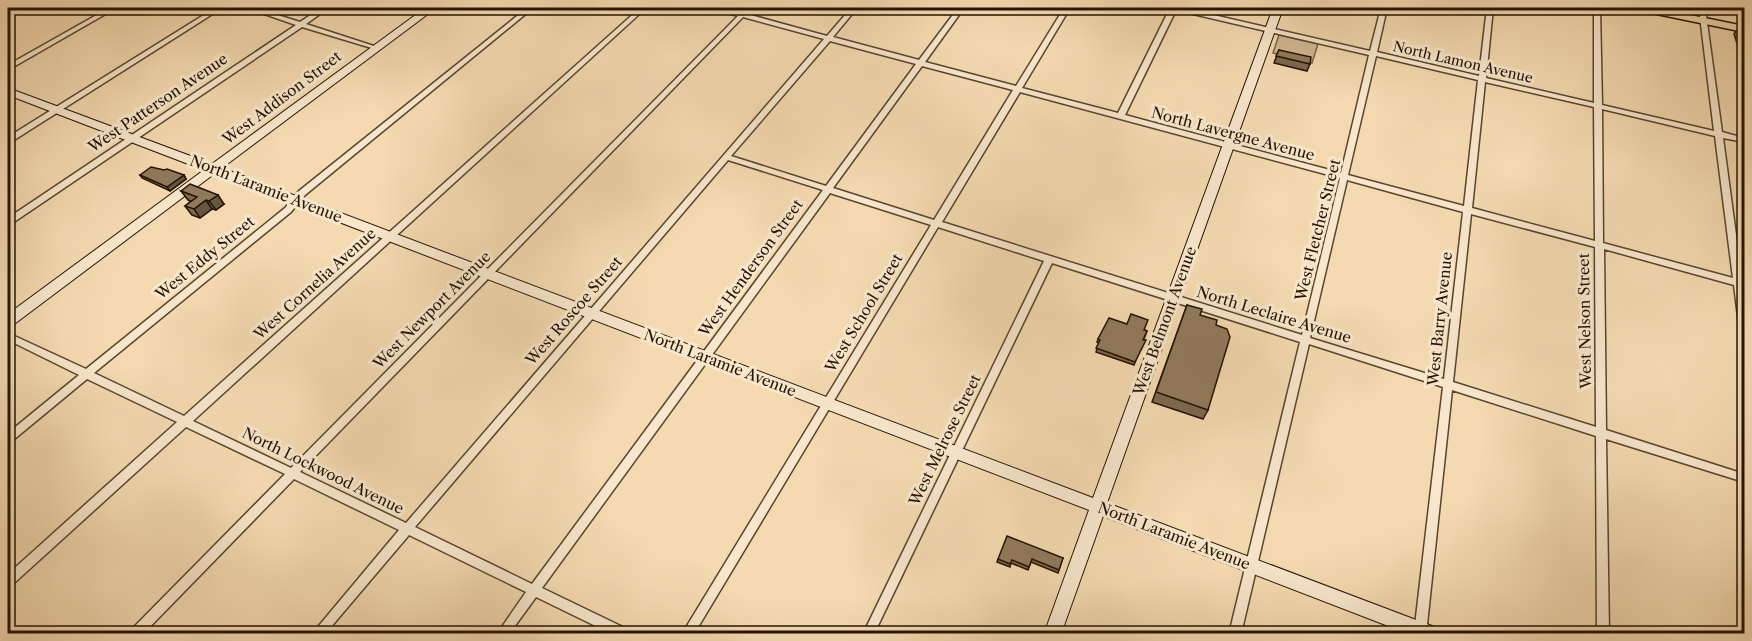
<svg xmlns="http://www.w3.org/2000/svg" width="1752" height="641" font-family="'Libre Caslon Text',serif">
  <rect width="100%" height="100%" fill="#f5dab1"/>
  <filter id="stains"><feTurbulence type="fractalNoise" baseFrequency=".00333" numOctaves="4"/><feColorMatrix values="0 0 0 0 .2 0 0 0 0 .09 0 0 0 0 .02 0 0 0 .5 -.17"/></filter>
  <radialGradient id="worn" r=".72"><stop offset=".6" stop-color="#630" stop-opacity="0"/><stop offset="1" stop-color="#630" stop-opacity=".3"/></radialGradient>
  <path fill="#d1b893" stroke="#7a664a" stroke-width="1.5" d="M 1279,35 L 1318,44 L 1312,63 L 1273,53 Z"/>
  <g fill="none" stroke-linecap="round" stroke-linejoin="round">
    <defs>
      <g id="street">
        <path d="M 109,8 L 116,8 L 8,70 L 8,65 Z"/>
        <path d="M 215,8 L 222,8 L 11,142 L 8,142 L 8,137 Z"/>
        <path d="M 247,8 L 255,8 L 300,22 L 321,8 L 328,8 L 327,9 L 306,24 L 380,48 L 377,50 L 375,49 L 302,27 L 11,224 L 8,225 L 8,218 L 296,25 Z"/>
        <path d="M 527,8 L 533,8 L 305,195 L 291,212 L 94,373 L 184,416 L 640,8 L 646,8 L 193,421 L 291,468 L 738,16 L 714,9 L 713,8 L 722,8 L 741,13 L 746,8 L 752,8 L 747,14 L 827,36 L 851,8 L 857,8 L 833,37 L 919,60 L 958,8 L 964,8 L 925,62 L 1016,86 L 1064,8 L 1070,8 L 1022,88 L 1118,113 L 1170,8 L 1183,8 L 1370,51 L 1381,8 L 1387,8 L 1377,52 L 1479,76 L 1487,8 L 1493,8 L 1486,78 L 1594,103 L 1594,8 L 1600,8 L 1602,105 L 1714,131 L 1699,8 L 1705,8 L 1722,132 L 1744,138 L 1744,142 L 1723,138 L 1742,280 L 1744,281 L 1744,287 L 1743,287 L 1744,328 L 1741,327 L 1739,325 L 1734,285 L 1604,249 L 1606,430 L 1744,474 L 1744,482 L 1606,439 L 1609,634 L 1597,634 L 1596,436 L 1452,390 L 1426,634 L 1414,634 L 1443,387 L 1309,344 L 1241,634 L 1229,634 L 1300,342 L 1052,263 L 874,634 L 863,634 L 1044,261 L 938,227 L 694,634 L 682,634 L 931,225 L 830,193 L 542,588 L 629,630 L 630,634 L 612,634 L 536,597 L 509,634 L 497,634 L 526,592 L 409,535 L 325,634 L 312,634 L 399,530 L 294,479 L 143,634 L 130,634 L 131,630 L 285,474 L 186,427 L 12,585 L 8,586 L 8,574 L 177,422 L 87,379 L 12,441 L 8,442 L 8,433 L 79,375 L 8,340 L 8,333 L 86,369 L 285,208 L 299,191 ZM 1176,10 L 1369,55 L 1341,173 L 1125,115 ZM 743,17 L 824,39 L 406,523 L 300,472 ZM 830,41 L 916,64 L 826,186 L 731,156 ZM 1376,56 L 1478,80 L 1464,206 L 1348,175 ZM 922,66 L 1013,90 L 934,220 L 833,188 ZM 1485,82 L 1594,107 L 1595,241 L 1472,208 ZM 1020,92 L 1340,178 L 1302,335 L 942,222 ZM 1602,109 L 1715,136 L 1733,278 L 1603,243 ZM 728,160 L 823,190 L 532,584 L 415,527 ZM 1347,180 L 1463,212 L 1444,379 L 1310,338 ZM 1471,214 L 1595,247 L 1596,427 L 1453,382 Z"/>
      </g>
      <path id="secondary" d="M 425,8 L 436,8 L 222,168 L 1093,498 L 1273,8 L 1283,8 L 1107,503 L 1432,626 L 1438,628 L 1440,634 L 1409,634 L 1103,516 L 1061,634 L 1044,634 L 1089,510 L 214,174 L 13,325 L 8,326 L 8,314 L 204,170 L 8,95 L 8,88 L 212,164 Z"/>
      <path id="primary" d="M 1637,8 L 1656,8 L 1744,26 L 1744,32 L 1642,11 Z"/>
    </defs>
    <use href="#street" stroke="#58452d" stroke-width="3"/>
    <use href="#secondary" stroke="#231301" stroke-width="2"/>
    <use href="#primary" stroke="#231301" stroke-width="3"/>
    <use href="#street" fill="#f8e7cc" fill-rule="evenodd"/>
    <use href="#secondary" fill="#f8e7cc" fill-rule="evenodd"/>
    <use href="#primary" fill="#f5dab1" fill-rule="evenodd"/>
  </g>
  <g fill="#7c6950" stroke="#231301" stroke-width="1.5">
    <path d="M 1739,27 L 1744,28 L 1744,51 L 1739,50 L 1734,34 Z"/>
    <path d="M 1279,50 L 1310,64 L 1307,71 L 1274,63 Z"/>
    <path d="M 140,175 L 184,175 L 186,179 L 170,191 L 142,178 Z"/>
    <path d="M 181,191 L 224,204 L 216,210 L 212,209 L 200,218 L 192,215 L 185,206 L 191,201 L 188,200 Z"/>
    <path d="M 1187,305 L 1200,315 L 1216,325 L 1208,410 L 1203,419 L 1152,402 Z"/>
    <path d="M 1145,330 L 1147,331 L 1134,365 L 1096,352 L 1099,343 L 1097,342 L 1098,339 Z"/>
    <path d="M 1063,558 L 1058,573 L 1031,562 L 1028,570 L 1011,563 L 1010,567 L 997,562 L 998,559 Z"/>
  </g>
  <g fill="#655541" stroke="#231301" stroke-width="1.5">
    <path d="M 184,175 L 186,179 L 170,191 L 167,187 Z"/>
    <path d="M 218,195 L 224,204 L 216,210 L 209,201 Z"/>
    <path d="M 206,200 L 212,209 L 200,218 L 194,209 Z"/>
  </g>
  <g fill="#907a5d" stroke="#231301" stroke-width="1.5">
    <path d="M 1739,27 L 1744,28 L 1744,43 Z"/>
    <path d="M 1279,50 L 1311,57 L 1310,64 L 1276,56 Z"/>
    <path d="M 151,167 L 164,170 L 167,169 L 184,175 L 167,187 L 140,175 Z"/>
    <path d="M 190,184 L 218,195 L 209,201 L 206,200 L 194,209 L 185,206 L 197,197 L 181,191 Z"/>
    <path d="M 1187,305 L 1202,309 L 1200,315 L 1217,320 L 1216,325 L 1227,329 L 1230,337 L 1208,410 L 1156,392 Z"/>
    <path d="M 1131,314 L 1148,320 L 1144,330 L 1147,331 L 1143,340 L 1146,340 L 1135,362 L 1096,348 L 1100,340 L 1098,339 L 1109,318 L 1127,324 Z"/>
    <path d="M 1007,536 L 1063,558 L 1059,570 L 1032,559 L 1029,567 L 1012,560 L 1010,564 L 998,559 Z"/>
  </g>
  <g text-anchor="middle" stroke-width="6" stroke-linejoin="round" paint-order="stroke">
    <g font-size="14" fill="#231301" stroke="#f8e7cc">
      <text transform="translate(1463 62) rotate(13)" y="5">North Lamon Avenue</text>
    </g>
    <g font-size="15" fill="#231301" stroke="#f8e7cc">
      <text transform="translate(282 98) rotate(-37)" y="5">West Addison Street</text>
      <text transform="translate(158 103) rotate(-34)" y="5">West Patterson Avenue</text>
      <text transform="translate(1233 134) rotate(15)" y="5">North Lavergne Avenue</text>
      <text transform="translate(266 189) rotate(21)" y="5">North Laramie Avenue</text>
      <text transform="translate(1318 230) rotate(-76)" y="5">West Fletcher Street</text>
      <text transform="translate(205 258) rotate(-39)" y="5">West Eddy Street</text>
      <text transform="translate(751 268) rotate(-54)" y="5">West Henderson Street</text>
      <text transform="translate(315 284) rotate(-42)" y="5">West Cornelia Avenue</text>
      <text transform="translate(432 310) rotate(-45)" y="5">West Newport Avenue</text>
      <text transform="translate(574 311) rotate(-49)" y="5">West Roscoe Street</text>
      <text transform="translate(864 313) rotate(-59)" y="5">West School Street</text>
      <text transform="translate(1274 315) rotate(17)" y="5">North Leclaire Avenue</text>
      <text transform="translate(1440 319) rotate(-84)" y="5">West Barry Avenue</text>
      <text transform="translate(1165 321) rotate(-70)" y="5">West Belmont Avenue</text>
      <text transform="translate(1585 321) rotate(-91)" y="5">West Nelson Street</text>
      <text transform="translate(720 363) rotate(21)" y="5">North Laramie Avenue</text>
      <text transform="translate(945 440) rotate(-64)" y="5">West Melrose Street</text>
      <text transform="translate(323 471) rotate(26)" y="5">North Lockwood Avenue</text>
      <text transform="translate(1174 536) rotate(21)" y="5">North Laramie Avenue</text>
    </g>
  </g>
  <rect width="1752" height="641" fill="none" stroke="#f5dab1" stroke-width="30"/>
  <rect x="9" y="9" width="1734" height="623" fill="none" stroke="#231301" stroke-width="3"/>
  <rect x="15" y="15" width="1722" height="611" fill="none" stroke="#231301" stroke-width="1.5"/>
  <rect width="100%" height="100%" filter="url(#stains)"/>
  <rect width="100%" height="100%" fill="url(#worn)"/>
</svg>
